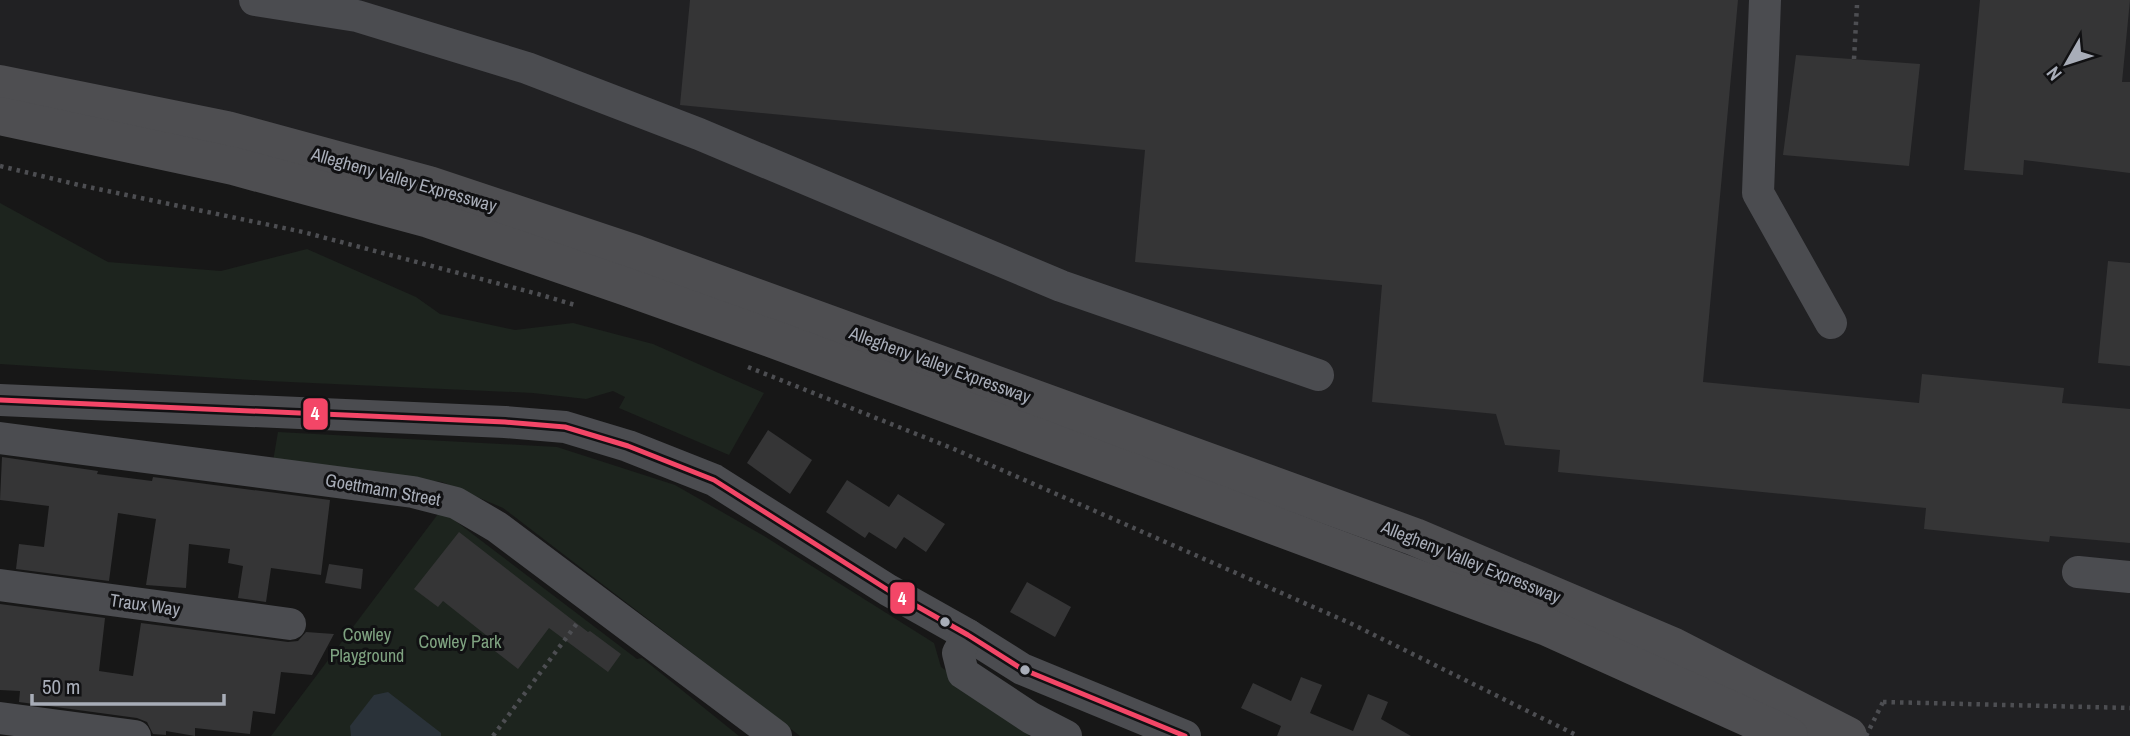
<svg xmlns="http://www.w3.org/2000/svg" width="2130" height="736" font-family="'Archivo Narrow',sans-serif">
  <rect width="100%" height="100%" fill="#171717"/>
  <path fill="#212123" d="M 0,0 L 2130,0 L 2130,736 L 1848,736 L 0,84 Z"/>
  <g fill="#1d241e">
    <path d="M 0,203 L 108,262 L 221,271 L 307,249 L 416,297 L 440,314 L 515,330 L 573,323 L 653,344 L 764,393 L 729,455 L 619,408 L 625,397 L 613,391 L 586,399 L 533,393 L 268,381 L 0,364 Z"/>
    <path d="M 278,432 L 557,447 L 675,485 L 764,536 L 934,643 L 941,667 L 1031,733 L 1028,736 L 800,736 L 503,508 L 442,482 L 273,461 Z"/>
    <path d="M 441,510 L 637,659 L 642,658 L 739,736 L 271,736 Z"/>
  </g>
  <path fill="#2a3239" d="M 388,692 L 441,733 L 441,736 L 351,736 L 350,726 L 374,695 Z"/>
  <g fill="#353536">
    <path d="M 690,0 L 1738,0 L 1703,382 L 1919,403 L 1922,374 L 2064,388 L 2062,403 L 2130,409 L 2130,543 L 2050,536 L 2049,542 L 1924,529 L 1926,508 L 1558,472 L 1560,450 L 1505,445 L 1496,414 L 1372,402 L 1382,285 L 1135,262 L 1145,150 L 680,105 Z"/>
    <path d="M 1980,0 L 2130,0 L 2122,82 L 2130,82 L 2130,173 L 2024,160 L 2023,175 L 1964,170 Z"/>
    <path d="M 1796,55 L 1920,64 L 1909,166 L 1783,155 Z"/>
    <path d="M 2108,261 L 2130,263 L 2130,366 L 2098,363 Z"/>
    <path d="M 768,430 L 812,460 L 790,494 L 747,463 Z"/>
    <path d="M 2,457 L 98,471 L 97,474 L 152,481 L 153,477 L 330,500 L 321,575 L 271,568 L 266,602 L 238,598 L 243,566 L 228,563 L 230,549 L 189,544 L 186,588 L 146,585 L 156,519 L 118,513 L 109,581 L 16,569 L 19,544 L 44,547 L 49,506 L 0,500 Z"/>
    <path d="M 847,480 L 889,507 L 898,494 L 945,524 L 926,552 L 904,537 L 896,549 L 869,532 L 865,538 L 826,512 Z"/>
    <path d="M 459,532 L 588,632 L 590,631 L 621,654 L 608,672 L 549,628 L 518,669 L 491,648 L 496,643 L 443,601 L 438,607 L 414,589 Z"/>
    <path d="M 329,564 L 363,569 L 361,589 L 325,583 Z"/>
    <path d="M 1027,582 L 1071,607 L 1055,637 L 1010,612 Z"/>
    <path d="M 0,604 L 105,618 L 99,671 L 133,676 L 141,623 L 288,642 L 298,641 L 306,632 L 334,634 L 312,675 L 281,672 L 275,714 L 253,711 L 250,734 L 195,728 L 195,736 L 166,731 L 166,735 L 153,734 L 147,722 L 137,718 L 19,702 L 20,691 L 0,690 Z"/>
    <path d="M 1301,677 L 1322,685 L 1310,713 L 1353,731 L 1368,694 L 1388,702 L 1381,719 L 1411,736 L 1277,736 L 1281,726 L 1241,708 L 1253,683 L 1291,701 Z"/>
  </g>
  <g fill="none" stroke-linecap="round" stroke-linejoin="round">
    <g stroke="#4d4e52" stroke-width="4.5" stroke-dasharray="3.5 5" stroke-linecap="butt">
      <path d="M 1854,59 L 1857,5"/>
      <path d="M 0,166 L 79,185 L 303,232 L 538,294 L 575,305"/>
      <path d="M 748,367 L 954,449 L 1352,624 L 1578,736"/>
      <path d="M 1883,702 L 2130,708"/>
      <path d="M 493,736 L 578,622"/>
    </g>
    <g stroke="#4b4c50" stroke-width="32">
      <path d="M 255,0 L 357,16 L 527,68 L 699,134 L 1061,286 L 1318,375"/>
      <path d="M 1765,0 L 1758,193 L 1831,323"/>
      <path d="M 0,400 L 505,422 L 565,427 L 628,446 L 714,480 L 888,590 L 968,635 L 1022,669 L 1185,736"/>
      <path d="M 0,438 L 413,492 L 456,503 L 497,527 L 776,736"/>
      <path d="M 2078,572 L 2130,577"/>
      <path d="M 0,585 L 290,624"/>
      <path d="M 968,635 L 958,653 L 963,673 L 1031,718 L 1066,736"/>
      <path d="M 0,718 L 135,736"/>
    </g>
    <g stroke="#4e4e51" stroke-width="38">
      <path d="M 0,84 L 227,130 L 429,185 L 636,254 L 1415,537 L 1672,646 L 1848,736"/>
      <path d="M 0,116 L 233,166 L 429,219 L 627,287 L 784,343 L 1547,627 L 1789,736"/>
    </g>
    <path stroke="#4d4e52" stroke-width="4.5" stroke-dasharray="3.5 5" stroke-linecap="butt" d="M 1866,736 L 1883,702"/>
    <defs>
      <path id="bus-1" d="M 0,400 L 505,422 L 565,427 L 628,446 L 714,480 L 888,590 L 968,635 L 1022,669 L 1185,736"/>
    </defs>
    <use href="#bus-1" stroke="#111113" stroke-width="10"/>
    <use href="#bus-1" stroke="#f34667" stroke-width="5"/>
  </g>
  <g fill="#a8adb8" stroke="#111113" stroke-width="2.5">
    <circle cx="945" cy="622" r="6"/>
    <circle cx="1025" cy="670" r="6"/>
  </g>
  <g text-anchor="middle" stroke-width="6" stroke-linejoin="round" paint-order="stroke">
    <g font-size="18" fill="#a8adb8" stroke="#111113">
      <text transform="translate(404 180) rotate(16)" y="6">Allegheny Valley Expressway</text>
      <text transform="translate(940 365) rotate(20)" y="6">Allegheny Valley Expressway</text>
      <text transform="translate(383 490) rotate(10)" y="6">Goettmann Street</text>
      <text transform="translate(1471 562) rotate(22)" y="6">Allegheny Valley Expressway</text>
      <text transform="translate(145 605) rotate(8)" y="6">Traux Way</text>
    </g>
    <g font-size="18" fill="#7fa381" stroke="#111113">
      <text x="367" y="641">Cowley<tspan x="367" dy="21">Playground</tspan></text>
      <text x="460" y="648">Cowley Park</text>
    </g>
  </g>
  <g stroke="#111113" stroke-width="2.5">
    <rect x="302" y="397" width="27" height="34" rx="7" fill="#f34667"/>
    <rect x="889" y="581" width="27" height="34" rx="7" fill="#f34667"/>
  </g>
  <g font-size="19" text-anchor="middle" font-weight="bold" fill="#fff">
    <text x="315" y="420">4</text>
    <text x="902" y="605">4</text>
  </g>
  <g transform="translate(2067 63) rotate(231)" stroke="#111113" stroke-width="5" paint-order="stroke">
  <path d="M0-5L12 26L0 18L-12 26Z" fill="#a8adb8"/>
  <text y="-10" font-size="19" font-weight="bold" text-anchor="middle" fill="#a8adb8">N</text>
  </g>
  <path d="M32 694v10h192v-10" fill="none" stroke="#a8adb8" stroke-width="3.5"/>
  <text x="42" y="694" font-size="21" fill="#a8adb8" stroke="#111113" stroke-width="5" paint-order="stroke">50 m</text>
</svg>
